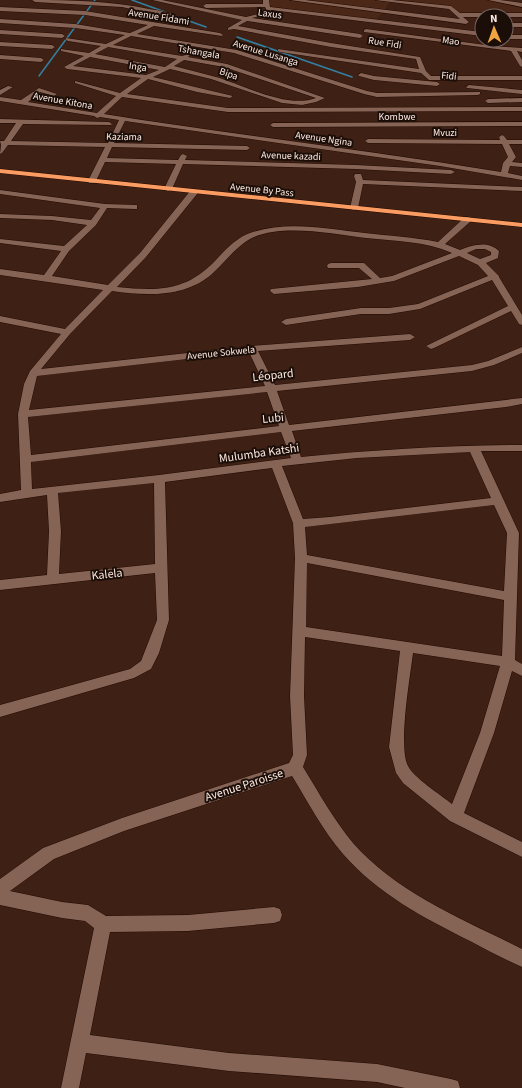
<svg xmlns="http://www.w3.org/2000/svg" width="522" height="1088" font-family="'Source Sans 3',sans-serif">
  <rect width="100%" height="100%" fill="#3e2114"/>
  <path fill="#4a2717" d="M 267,0 L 290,0 L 353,8 L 296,0 L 374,0 L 388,2 L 389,0 L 488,0 L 522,5 L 522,14 L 457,14 L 451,8 L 390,1 L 384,11 L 374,21 L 272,7 L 269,5 Z"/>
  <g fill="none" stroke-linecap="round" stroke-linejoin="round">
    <g stroke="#3280a3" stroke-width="1.5">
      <path d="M 132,0 L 165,12"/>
      <path d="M 172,15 L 206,27"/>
      <path d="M 237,37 L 352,77"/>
      <path d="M 39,76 L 95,0"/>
    </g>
    <defs>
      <g id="minor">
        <path d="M 32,0 C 72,0 111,1 149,9 C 157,10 169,12 176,16 L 173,18 L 122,7 L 35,2 Z"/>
        <path d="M 152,0 L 162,0 L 246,17 L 266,12 L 266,9 L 265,7 L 206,8 L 203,6 L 206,4 L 263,4 L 263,0 L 269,0 L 270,7 L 482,32 L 482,36 L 271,10 L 270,14 L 252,18 L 360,34 L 363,36 L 360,38 L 247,21 L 238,26 L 331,43 L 420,57 L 426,71 L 431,76 L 522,76 L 522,80 L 429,80 L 421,73 L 280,52 L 278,51 L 278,49 L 419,69 L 416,59 L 331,47 L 234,29 L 228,30 L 228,28 L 242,20 Z"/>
        <path d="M 290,0 L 305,0 L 460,19 L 449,9 L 375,0 L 392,0 L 451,6 L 460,13 L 522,13 L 522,17 L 463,17 L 469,22 L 466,24 Z"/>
        <path d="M 488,0 L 500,0 L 522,3 L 522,7 Z"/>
        <path d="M 0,7 L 85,11 L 220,33 L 223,35 L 222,36 L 154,26 L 137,34 L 237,50 L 367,91 L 377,93 L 480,92 L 480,94 L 478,95 L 377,97 L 364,94 L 234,53 L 131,36 L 113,45 L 182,56 L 189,54 L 190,55 L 188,57 L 227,64 L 325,98 L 316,102 L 302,105 L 282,103 L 211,79 L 170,69 L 153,77 L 233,96 L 230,98 L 197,92 L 148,79 L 127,94 L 228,108 L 522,107 L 522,111 L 228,112 L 122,97 L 104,114 C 236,135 369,150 501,172 L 503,163 L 508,157 L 502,144 L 368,143 L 365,141 L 368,139 L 500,140 L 499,137 L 502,135 L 504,136 L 507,140 L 522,140 L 522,144 L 509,144 L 516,157 L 512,162 L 522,163 L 522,167 L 510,166 L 508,173 L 522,176 L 522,180 L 440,166 L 125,121 L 114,143 L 247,146 L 250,148 L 247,150 L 112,147 L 107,158 L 178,160 L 181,155 L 183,154 L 187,156 L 185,160 L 356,165 L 451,170 L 455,172 L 451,174 L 356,169 L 183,164 L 172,189 L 168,191 L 164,189 L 176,164 L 105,162 L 95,183 L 89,183 L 88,181 L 105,147 L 8,145 L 2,153 L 0,154 L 1,145 L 0,141 L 4,141 L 16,123 L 0,123 L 0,119 L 109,122 L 112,124 L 111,125 L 23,124 L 11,141 L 108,143 L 119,120 L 100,117 L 97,118 L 94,116 L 0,101 L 0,97 L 21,100 L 39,88 L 57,94 L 54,96 L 40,92 L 28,102 L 97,113 L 116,96 L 75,83 L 75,81 L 120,93 L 141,78 L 67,69 L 64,67 L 84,56 L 61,51 L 61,49 L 89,53 L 101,46 L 68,41 L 66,40 L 66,38 L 106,44 L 125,35 L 75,28 L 0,23 L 0,19 L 75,24 L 130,33 L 148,25 L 85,15 L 0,11 ZM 108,47 L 177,59 L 165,67 L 95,54 ZM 90,57 L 159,70 L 146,75 L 73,66 ZM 184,60 L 224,67 L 316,98 C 287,109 244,85 216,77 C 202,73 188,70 174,66 Z"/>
        <rect x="506" y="23" width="16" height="4"/>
        <path d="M 366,29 L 493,46 L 522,48 L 522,52 L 517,51 L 522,60 L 522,67 L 520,66 L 511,51 L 364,32 L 364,30 Z"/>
        <path d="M 0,30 L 62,34 L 65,36 L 62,38 L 0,34 Z"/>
        <rect x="506" y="35" width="16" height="4"/>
        <path d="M 0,42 L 52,45 L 55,47 L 52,49 L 0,46 Z"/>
        <path d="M 0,55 L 41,58 L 44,60 L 41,62 L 0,59 Z"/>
        <path d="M 361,73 L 374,76 L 437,82 L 440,84 L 437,86 L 374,80 L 359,76 L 358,75 Z"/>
        <path d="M 469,85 L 522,90 L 522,94 L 467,88 L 466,87 Z"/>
        <path d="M 8,86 L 13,87 L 0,95 L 0,90 Z"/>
        <path d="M 522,98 L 522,102 L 488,103 L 485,101 L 488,99 Z"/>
        <path d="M 522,122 L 522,126 L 273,127 L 270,125 L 273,123 Z"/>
        <path d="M 355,174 L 361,174 L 363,180 L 522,187 L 522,191 L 363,184 L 358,208 L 354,210 L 350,208 L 356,182 L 354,176 Z"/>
        <path d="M 0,190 L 105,204 L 137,205 L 137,209 L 134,209 L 107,208 L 96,225 L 69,251 L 52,276 L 108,285 L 140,253 L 191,190 L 197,190 L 197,194 L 146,257 L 117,287 C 157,291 185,292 215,261 C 225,250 236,238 250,233 C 287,220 328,229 365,233 C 389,236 414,237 438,242 L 465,217 L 468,217 L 472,219 L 471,221 L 445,244 L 460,250 C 472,245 488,240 499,251 L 498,258 L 486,263 L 499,276 L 499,277 L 522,315 L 522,325 L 519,324 L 511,311 L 434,348 L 431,349 L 426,346 L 508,306 L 492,280 L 420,309 L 389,314 L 361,314 L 286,325 L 281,322 L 286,319 L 361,308 L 389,308 L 418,304 L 488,276 L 478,265 L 459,256 L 394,281 L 358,287 L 274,294 L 270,291 L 271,289 L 372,279 L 359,268 L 328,268 L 327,266 L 328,264 L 331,263 L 364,263 L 380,278 L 392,276 L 452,253 C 425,241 395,241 366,238 C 333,234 285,224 254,237 C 237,245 227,260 213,273 C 186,298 146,296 112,291 L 70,334 L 41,369 L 252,346 L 410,334 L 415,337 L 410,340 L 258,351 L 275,385 L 472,365 L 488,361 L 522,347 L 522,353 L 494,365 L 472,371 L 277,391 L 289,425 L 522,398 L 522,404 L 506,407 L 292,431 L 301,457 C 375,450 448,445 522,445 L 522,451 L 481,451 L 519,533 L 515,660 L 522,664 L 522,676 L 512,671 L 494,733 L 464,813 L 522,842 L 522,857 L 450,821 L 403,783 L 396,773 L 389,747 L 400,651 L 305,637 L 304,696 L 307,755 L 303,767 C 319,793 334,820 353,843 C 398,894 463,919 522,949 L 522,967 C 504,959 487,950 470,941 C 424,918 378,894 343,854 C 323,831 308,802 292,776 L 124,831 L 54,859 L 10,891 L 62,902 L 88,905 L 106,916 L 188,915 L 274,907 L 280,909 L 282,915 L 280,921 L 274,923 L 188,931 L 110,932 L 90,1035 L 229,1053 L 377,1064 L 451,1079 L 458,1081 L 460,1088 L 405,1088 L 377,1082 L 229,1071 L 86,1053 L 79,1088 L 61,1088 L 94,928 L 85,921 L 62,918 L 0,905 L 0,879 L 43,848 L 122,818 L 289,763 L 293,755 L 290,696 L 295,558 L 293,523 L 272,468 L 165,482 L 169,620 L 159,653 L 151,669 L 134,678 L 0,717 L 0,705 L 130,669 L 141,661 L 157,620 L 155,573 L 0,590 L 0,580 L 47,575 L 49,531 L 47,495 L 0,502 L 0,494 L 21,490 L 18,414 L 24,384 L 30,371 L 61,334 L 0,322 L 0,316 L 65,329 L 103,290 L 0,275 L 0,269 L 44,275 L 61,251 L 0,243 L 0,239 L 64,246 L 87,225 L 52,220 L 0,218 L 0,214 L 52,216 L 91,220 L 100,208 L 0,194 ZM 476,249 L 485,249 L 491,252 L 491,255 L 480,259 L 467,253 ZM 249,352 L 265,386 L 29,410 L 37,376 ZM 267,392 L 279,426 L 31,455 L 28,417 ZM 281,432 L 291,458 L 159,475 L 32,489 L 31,462 ZM 470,452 L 491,498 L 330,517 L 303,519 L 282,466 L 357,458 ZM 154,483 L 155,564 L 59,574 L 61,531 L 58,493 ZM 494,505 L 507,533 L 504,591 L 307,555 L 305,527 ZM 307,563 L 504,600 L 502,656 L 306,627 ZM 413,653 L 500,666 L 480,733 L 452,804 C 441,795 414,778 408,766 C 398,746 410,678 413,653 Z"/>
      </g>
      <path id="highway" d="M 0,169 L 522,223 L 522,227 L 0,173 Z"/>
    </defs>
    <use href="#minor" stroke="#230901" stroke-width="1"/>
    <use href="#highway" stroke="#230901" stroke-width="1"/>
    <use href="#minor" fill="#856355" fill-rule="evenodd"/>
    <use href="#highway" fill="#fb9c63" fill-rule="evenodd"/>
  </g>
  <g text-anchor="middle" stroke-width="4" stroke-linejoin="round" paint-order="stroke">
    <g font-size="10" fill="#feeae2" stroke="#1b0e09">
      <text transform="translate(270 13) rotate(8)" y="4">Laxus</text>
      <text transform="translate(159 16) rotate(9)" y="4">Avenue Fidami</text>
      <text transform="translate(451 40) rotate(8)" y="4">Mao</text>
      <text transform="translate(385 42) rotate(9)" y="4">Rue Fidi</text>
      <text transform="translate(199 51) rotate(10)" y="4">Tshangala</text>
      <text transform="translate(266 52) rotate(17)" y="4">Avenue Lusanga</text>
      <text transform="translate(138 66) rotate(9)" y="4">Inga</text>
      <text transform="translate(229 73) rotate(19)" y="4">Bipa</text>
      <text transform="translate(449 75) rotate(6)" y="4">Fidi</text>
      <text transform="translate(63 100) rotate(10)" y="4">Avenue Kitona</text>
      <text x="397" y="120">Kombwe</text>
      <text x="445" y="136">Mvuzi</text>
      <text transform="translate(124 136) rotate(1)" y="4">Kaziama</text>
      <text transform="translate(324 138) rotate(8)" y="4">Avenue Ngina</text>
      <text transform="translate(291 155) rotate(2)" y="4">Avenue kazadi</text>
      <text transform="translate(262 189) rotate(6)" y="4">Avenue By Pass</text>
      <text transform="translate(221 352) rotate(-6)" y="4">Avenue Sokwela</text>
    </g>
    <g font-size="12" fill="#feeae2" stroke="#1b0e09">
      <text transform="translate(273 375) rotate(-6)" y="4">Léopard</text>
      <text transform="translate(273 418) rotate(-6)" y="4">Lubi</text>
      <text transform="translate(259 453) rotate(-8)" y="4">Mulumba Katshi</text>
      <text transform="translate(107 574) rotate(-6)" y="4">Kalela</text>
      <text transform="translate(244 785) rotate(-18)" y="4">Avenue Paroisse</text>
    </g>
  </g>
  <g transform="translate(494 28) rotate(358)"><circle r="19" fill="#1b0e09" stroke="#766660"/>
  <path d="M0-3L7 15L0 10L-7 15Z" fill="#f1a540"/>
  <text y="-6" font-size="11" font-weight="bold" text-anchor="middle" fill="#feeae2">N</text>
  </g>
</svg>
